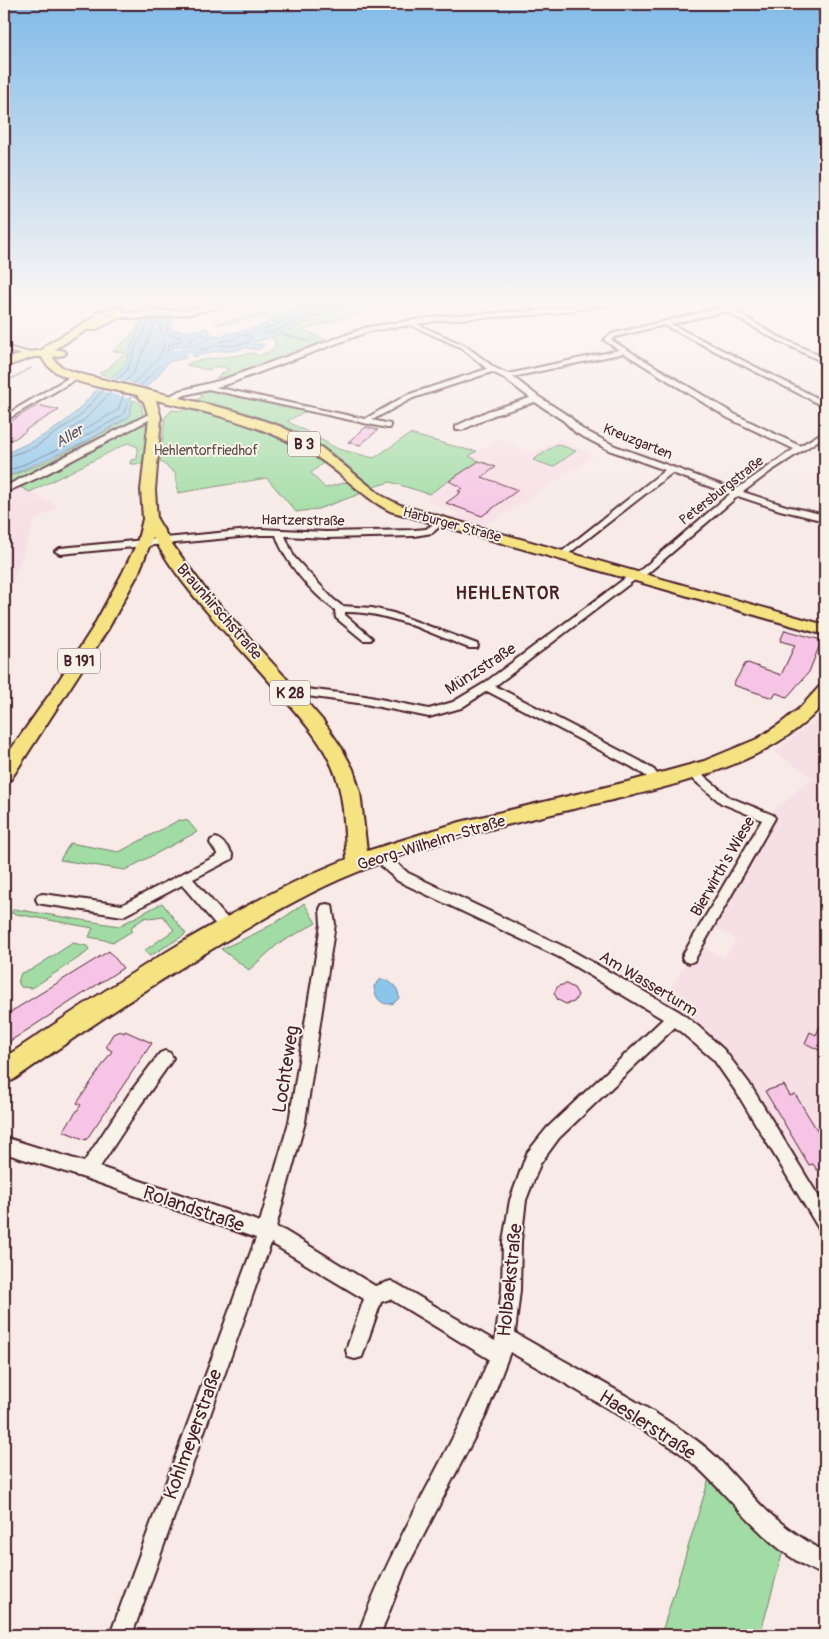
<svg xmlns="http://www.w3.org/2000/svg" width="829" height="1639" font-family="Pangolin,sans-serif">
  <rect width="100%" height="100%" fill="#f7eae7"/>
  <filter id="ink" filterUnits="userSpaceOnUse"><feTurbulence type="fractalNoise" baseFrequency=".02" numOctaves="2"/><feDisplacementMap in="SourceGraphic" scale="10" xChannelSelector="R" yChannelSelector="G"/><feConvolveMatrix kernelMatrix="1 2 1 2 8 2 1 2 1" color-interpolation-filters="sRGB"/></filter>
  <g filter="url(#ink)">
    <g fill="#f7dfe6">
      <path d="M 4,315 L 55,324 L 61,326 L 39,343 L 4,361 Z"/>
      <path d="M 501,438 L 530,453 L 560,439 L 594,456 L 513,509 L 481,527 L 450,519 L 458,513 L 430,502 L 427,496 L 479,462 L 469,456 Z"/>
      <path d="M 20,487 L 59,506 L 34,521 L 10,592 L 4,593 L 4,494 Z"/>
      <path d="M 825,713 L 825,1209 L 727,1050 L 664,1001 L 697,944 L 724,958 L 736,939 L 708,924 L 772,812 L 813,777 L 774,752 Z"/>
    </g>
    <g fill="#a0dca3" stroke="#757e67">
      <path d="M 274,302 L 319,302 L 267,323 L 266,322 L 269,319 L 262,316 L 230,323 L 216,324 L 258,313 L 257,312 L 266,308 L 263,306 Z"/>
      <path d="M 354,302 L 398,302 L 303,330 L 328,341 L 239,375 L 216,378 L 229,369 L 218,366 L 209,370 L 186,365 L 195,361 L 254,353 L 259,356 L 270,351 L 276,346 L 273,337 L 322,312 Z"/>
      <path d="M 144,317 L 123,369 L 111,378 L 99,373 L 112,367 L 110,366 L 125,353 L 113,351 L 130,337 Z"/>
      <path d="M 218,388 L 310,409 L 287,421 L 338,449 L 374,458 L 410,434 L 468,450 L 477,451 L 469,456 L 479,461 L 429,494 L 390,482 L 373,487 C 357,474 342,460 325,448 C 287,421 240,412 195,401 L 202,397 L 199,392 Z"/>
      <path d="M 133,399 L 141,404 L 143,415 L 139,419 L 12,485 L 4,482 L 4,478 C 46,463 91,442 129,417 Z"/>
      <path d="M 189,407 C 237,420 283,431 323,463 L 311,473 L 325,488 L 347,482 L 360,494 L 318,509 L 296,512 L 267,478 L 178,493 L 175,473 L 160,461 L 165,417 L 172,410 L 182,411 Z"/>
      <path d="M 146,423 L 147,445 L 144,464 L 130,464 L 131,460 L 137,459 L 138,447 L 128,443 L 30,492 L 20,487 Z"/>
      <path d="M 557,444 L 576,451 L 553,467 L 533,460 Z"/>
      <path d="M 179,820 L 188,821 L 197,832 L 125,870 L 60,860 L 70,843 L 119,852 Z"/>
      <path d="M 162,903 L 186,934 L 150,956 L 144,951 L 174,930 L 163,916 L 150,918 L 146,917 L 131,927 L 132,931 L 114,942 L 89,937 L 93,928 L 11,913 L 14,909 L 119,926 Z"/>
      <path d="M 304,903 L 316,923 L 278,944 L 249,970 L 221,949 C 251,936 278,924 304,903 Z"/>
      <path d="M 73,943 L 87,946 L 89,949 L 86,953 L 32,988 L 21,987 L 18,982 L 21,973 L 31,970 Z"/>
      <path d="M 709,1479 L 758,1531 L 783,1551 L 760,1635 L 661,1635 Z"/>
    </g>
    <g fill="#89c6e9" stroke="#70839d">
      <path d="M 152,302 L 208,302 L 176,309 L 170,330 L 191,331 L 206,328 L 214,337 L 255,328 L 319,302 L 353,302 L 322,312 L 292,329 L 273,337 L 254,342 L 254,344 L 265,344 L 259,350 L 247,348 L 232,351 L 216,351 L 194,357 L 190,348 L 191,345 L 171,348 L 174,352 L 181,351 L 186,358 L 168,362 L 156,378 L 133,399 L 129,417 L 81,444 L 4,478 L 4,454 C 29,443 57,431 77,411 C 85,403 92,393 101,386 C 114,374 128,367 130,348 Z"/>
      <path d="M 381,979 C 391,981 399,987 399,998 L 394,1003 C 381,1007 375,998 374,986 Z"/>
    </g>
    <path fill="#f7eae7" d="M 108,377 L 126,381 L 148,388 L 134,400 L 94,389 Z"/>
    <g fill="none" stroke-linecap="round" stroke-linejoin="round">
      <g stroke="#636277" stroke-width="1">
        <path d="M 289,320 L 292,322 L 290,325 L 267,334 L 264,333 L 265,329 Z"/>
        <path d="M 203,334 L 215,345 L 208,349 L 198,350 L 190,338 Z"/>
        <path d="M 239,335 L 249,335 L 251,338 L 247,343 L 232,346 L 218,345 L 221,341 L 233,339 Z"/>
        <path d="M 115,381 L 127,371 L 135,349 L 150,319"/>
        <path d="M 123,383 L 133,374 L 156,322 L 159,321 C 160,329 163,335 164,340 C 166,357 142,374 132,385"/>
        <path d="M 139,387 L 169,356 L 167,349 L 169,345 L 182,340 L 181,337 L 170,335 L 167,332 L 168,318"/>
        <path d="M 112,391 L 84,420 L 66,433 L 66,437 L 76,434 L 118,410 L 124,393"/>
        <path d="M 4,458 L 35,447 L 79,417 L 104,389"/>
        <path d="M 4,473 L 68,445 L 118,418 L 124,413 L 131,395"/>
      </g>
      <g stroke="#70839d" stroke-width="2">
        <path d="M 282,334 L 307,341"/>
        <path d="M 4,383 L 31,368"/>
      </g>
      <path fill="#89c6e9" fill-rule="evenodd" d="M 215,339 L 220,342 L 219,344 L 178,356 L 163,365 L 155,365 L 153,363 L 170,352 Z"/>
    </g>
    <g fill="#f6c4e5" stroke="#4a1f2b">
      <path d="M 38,405 L 59,410 L 25,430 L 26,431 L 14,439 L 4,439 L 4,425 Z"/>
      <path d="M 366,427 L 378,430 L 360,445 L 348,442 Z"/>
      <path d="M 479,461 L 496,467 L 482,477 L 518,490 L 482,516 L 446,503 L 461,492 L 458,491 L 462,488 L 449,481 Z"/>
      <path d="M 785,630 L 821,640 L 821,642 L 809,672 L 787,697 L 776,693 L 773,698 L 733,685 L 745,664 L 748,663 L 781,675 L 795,645 L 780,641 Z"/>
      <path d="M 109,951 L 123,968 L 4,1045 L 4,1016 Z"/>
      <path d="M 566,984 L 574,988 L 578,995 L 574,1002 L 566,1004 L 558,1000 L 554,993 L 558,986 Z"/>
      <path d="M 825,1014 L 825,1053 L 805,1043 L 810,1032 L 816,1035 Z"/>
      <path d="M 120,1031 L 124,1033 L 125,1031 L 152,1043 L 86,1140 L 63,1131 L 81,1105 L 77,1103 L 112,1051 L 107,1048 L 107,1044 L 113,1034 Z"/>
      <path d="M 784,1085 L 790,1096 L 795,1094 L 825,1143 L 825,1167 L 817,1170 L 813,1164 L 809,1165 L 765,1091 Z"/>
    </g>
    <g fill="none" stroke-linecap="round" stroke-linejoin="round">
      <defs>
        <g id="minor">
          <path d="M 7,302 L 14,302 L 4,307 L 4,303 Z"/>
          <path d="M 712,302 L 719,302 L 728,307 L 751,302 L 761,302 L 760,303 L 733,310 L 775,335 L 825,358 L 825,363 L 771,337 L 726,311 L 671,324 L 825,402 L 825,407 L 664,325 L 615,337 L 611,340 L 734,414 L 800,446 L 825,431 L 825,436 L 771,471 L 743,492 L 786,506 L 825,515 L 825,521 L 780,510 L 738,496 L 641,579 L 636,579 L 495,686 L 640,761 L 654,770 L 662,781 L 660,784 L 652,784 L 646,776 L 632,767 L 487,691 L 461,708 L 429,717 L 365,704 L 285,693 L 284,691 L 285,689 L 289,687 L 365,696 L 429,709 L 453,702 L 483,684 L 631,574 L 636,574 L 730,494 L 672,473 L 563,558 L 560,557 L 560,553 L 665,470 L 609,450 L 576,433 L 564,421 L 535,402 L 494,415 L 462,430 L 456,430 L 456,426 L 488,411 L 530,398 L 504,378 L 492,372 L 413,398 L 372,420 L 390,424 L 390,428 L 387,428 L 208,389 L 204,387 L 205,385 L 365,419 L 407,395 L 487,369 L 462,348 L 406,323 L 406,321 L 410,321 L 466,346 L 495,368 L 508,374 L 619,350 L 604,340 L 611,334 L 721,308 ZM 624,353 L 728,418 L 794,449 L 735,490 L 615,446 L 582,429 L 570,417 L 539,397 L 513,377 Z"/>
          <path d="M 4,346 L 33,354 L 35,355 L 31,357 L 4,350 Z"/>
          <path d="M 73,375 L 80,377 L 4,421 L 4,416 Z"/>
          <path d="M 151,413 L 158,415 L 44,475 L 4,493 L 4,487 Z"/>
          <path d="M 441,519 L 445,522 L 432,533 L 414,536 L 326,538 L 285,536 L 294,557 L 333,599 L 342,606 L 372,608 L 393,613 L 477,644 L 478,646 L 477,648 L 469,648 C 430,633 388,611 345,612 L 345,615 L 372,638 L 371,640 L 363,640 L 336,618 L 335,610 C 312,593 284,562 276,535 L 260,535 L 60,554 L 55,551 L 60,548 L 260,529 L 326,532 L 414,530 L 426,529 Z"/>
          <path d="M 692,768 L 696,769 L 729,797 L 773,815 L 775,818 L 694,961 L 689,963 L 684,961 L 682,957 L 684,953 L 762,820 L 721,803 L 688,775 L 686,772 Z"/>
          <path d="M 216,838 C 223,841 230,849 233,856 L 232,859 L 193,879 L 233,925 L 235,929 L 233,933 L 228,935 L 223,933 L 182,885 L 123,916 L 43,904 L 38,903 L 36,899 L 38,895 L 43,894 L 122,905 L 218,855 L 210,843 L 211,840 Z"/>
          <path d="M 382,849 L 387,851 L 392,859 L 408,873 L 569,949 L 680,1012 L 699,1027 L 724,1050 L 749,1083 L 825,1207 L 825,1232 L 819,1229 L 737,1093 L 714,1060 L 675,1027 L 559,1138 L 540,1164 L 526,1200 L 521,1241 L 520,1290 L 515,1333 C 575,1368 639,1400 696,1440 C 724,1460 744,1490 769,1513 C 786,1528 806,1541 825,1552 L 825,1575 C 765,1553 731,1493 683,1455 C 670,1445 653,1436 638,1427 C 596,1401 553,1376 510,1352 L 486,1415 L 406,1569 L 380,1635 L 358,1635 C 392,1539 451,1454 489,1359 L 390,1299 L 381,1302 L 362,1357 L 355,1359 L 348,1357 L 346,1350 L 364,1299 L 271,1243 L 132,1635 L 110,1635 L 256,1238 L 88,1179 L 4,1153 L 4,1137 L 84,1162 L 129,1094 L 160,1053 L 165,1051 L 170,1053 L 173,1058 L 170,1063 L 141,1104 L 100,1167 L 260,1222 L 289,1122 L 321,924 L 320,909 L 322,905 L 327,904 L 332,905 L 335,924 L 305,1122 L 276,1227 L 285,1231 L 375,1286 L 391,1281 L 397,1284 L 495,1341 L 502,1290 L 503,1241 L 510,1200 L 527,1153 L 547,1128 L 663,1019 L 559,957 L 398,881 L 382,867 L 376,854 L 377,851 Z"/>
        </g>
        <g id="tertiary">
          <path d="M 219,302 L 229,302 C 215,313 131,324 117,315 L 121,313 L 187,310 Z"/>
          <path d="M 600,302 L 616,302 L 612,304 L 549,314 L 443,320 L 370,331 L 228,384 L 185,395 L 168,403 L 163,400 L 179,391 L 222,380 L 368,327 L 443,316 L 549,310 Z"/>
        </g>
        <path id="primary" d="M 114,307 L 123,310 L 127,314 L 95,330 L 87,330 L 55,349 L 64,351 L 66,353 L 64,355 L 53,357 C 58,369 73,371 84,375 L 235,411 L 282,427 L 322,448 L 382,496 L 400,505 L 825,625 L 825,635 L 390,511 C 360,496 339,469 310,453 C 261,424 210,413 156,400 L 161,418 L 155,490 L 157,519 L 172,544 L 205,589 L 285,677 L 324,722 L 341,747 L 353,769 L 360,792 L 367,851 L 460,822 L 631,781 L 704,761 L 757,739 L 780,724 L 801,707 L 819,687 L 825,685 L 825,702 C 767,773 642,792 556,813 C 488,829 420,846 355,873 C 313,890 273,913 234,936 C 158,980 85,1030 13,1080 L 4,1083 L 4,1058 C 111,986 227,907 347,859 C 344,832 345,805 337,779 C 327,748 306,724 285,700 C 241,646 187,598 153,537 L 138,574 L 108,629 L 11,779 L 4,781 L 4,759 L 52,691 L 92,629 L 122,574 L 137,543 L 143,519 L 141,490 L 149,418 L 144,402 L 137,395 C 113,389 51,382 42,357 L 34,357 L 4,367 L 4,360 L 29,352 L 43,350 L 46,345 L 96,316 L 97,312 ZM 114,314 L 106,317 L 107,315 Z"/>
      </defs>
      <use href="#minor" stroke="#4a1f2b" stroke-width="4"/>
      <use href="#tertiary" stroke="#4a1f2b" stroke-width="4"/>
      <use href="#primary" stroke="#4a1f2b" stroke-width="4"/>
      <use href="#minor" fill="#f7f3e8" fill-rule="evenodd"/>
      <use href="#tertiary" fill="#f7f3e8" fill-rule="evenodd"/>
      <use href="#primary" fill="#f5e382" fill-rule="evenodd"/>
    </g>
  </g>
  <linearGradient id="sky" x2="0" y2="1"><stop stop-color="#82bbe8"/><stop offset="0.57" stop-color="#fbf6f4"/><stop offset="1" stop-color="#fbf6f4" stop-opacity="0"/></linearGradient>
  <rect width="829" height="531" fill="url(#sky)"/>
  <g text-anchor="middle" stroke-width="4" stroke-linejoin="round" paint-order="stroke">
    <g font-size="14" fill="#4a1f2b" stroke="#f7f3e8">
      <text transform="translate(638 441) rotate(22)" y="5">Kreuzgarten</text>
      <text transform="translate(721 490) rotate(-38)" y="5">Petersburgstraße</text>
      <text transform="translate(303 520) rotate(1)" y="5">Hartzerstraße</text>
      <text transform="translate(452 524) rotate(15)" y="5">Harburger Straße</text>
    </g>
    <g font-size="14" fill="#604e49" stroke="#f7f3e8">
      <text x="206" y="455">Hehlentorfriedhof</text>
    </g>
    <g font-size="15" font-style="italic" fill="#5d5164" stroke="#f7f3e8">
      <text transform="translate(69 436) rotate(-31)" y="5">Aller</text>
    </g>
    <g fill="#f7f3e8" stroke="#7e5f64" stroke-width="1">
      <rect x="288" y="431.5" width="32" height="25" rx="4"/>
      <rect x="58" y="648.5" width="42" height="25" rx="4"/>
      <rect x="270" y="680.5" width="40" height="25" rx="4"/>
    </g>
    <g font-size="15" font-weight="bold" fill="#4a1f2b">
      <text x="304" y="449">B 3</text>
      <text x="79" y="666">B 191</text>
      <text x="290" y="698">K 28</text>
    </g>
    <g font-size="16" fill="#4a1f2b" stroke="#f7f3e8">
      <text transform="translate(220 611) rotate(49)" y="6">Braunhirschstraße</text>
      <text transform="translate(480 668) rotate(-33)" y="6">Münzstraße</text>
      <text transform="translate(431 842) rotate(-17)" y="6">Georg-Wilhelm-Straße</text>
      <text transform="translate(722 866) rotate(-60)" y="6">Bierwirth's Wiese</text>
      <text transform="translate(649 983) rotate(31)" y="6">Am Wasserturm</text>
    </g>
    <g font-size="18" font-weight="bold" letter-spacing="1" fill="#4a1f2b" stroke="#f7f3e8">
      <text x="508" y="599">HEHLENTOR</text>
    </g>
    <g font-size="19" fill="#4a1f2b" stroke="#f7f3e8">
      <text transform="translate(285 1069) rotate(-81)" y="7">Lochteweg</text>
      <text transform="translate(194 1208) rotate(19)" y="7">Rolandstraße</text>
      <text transform="translate(509 1280) rotate(-84)" y="7">Holbaekstraße</text>
      <text transform="translate(648 1424) rotate(33)" y="7">Haeslerstraße</text>
      <text transform="translate(192 1434) rotate(-70)" y="7">Kohlmeyerstraße</text>
    </g>
  </g>
  <rect width="829" height="1639" fill="none" stroke="#f7f3e8" stroke-width="20"/>
  <rect x="10" y="10" width="809" height="1619" fill="none" stroke="#4a1f2b" stroke-width="2" filter="url(#ink)"/>
</svg>
